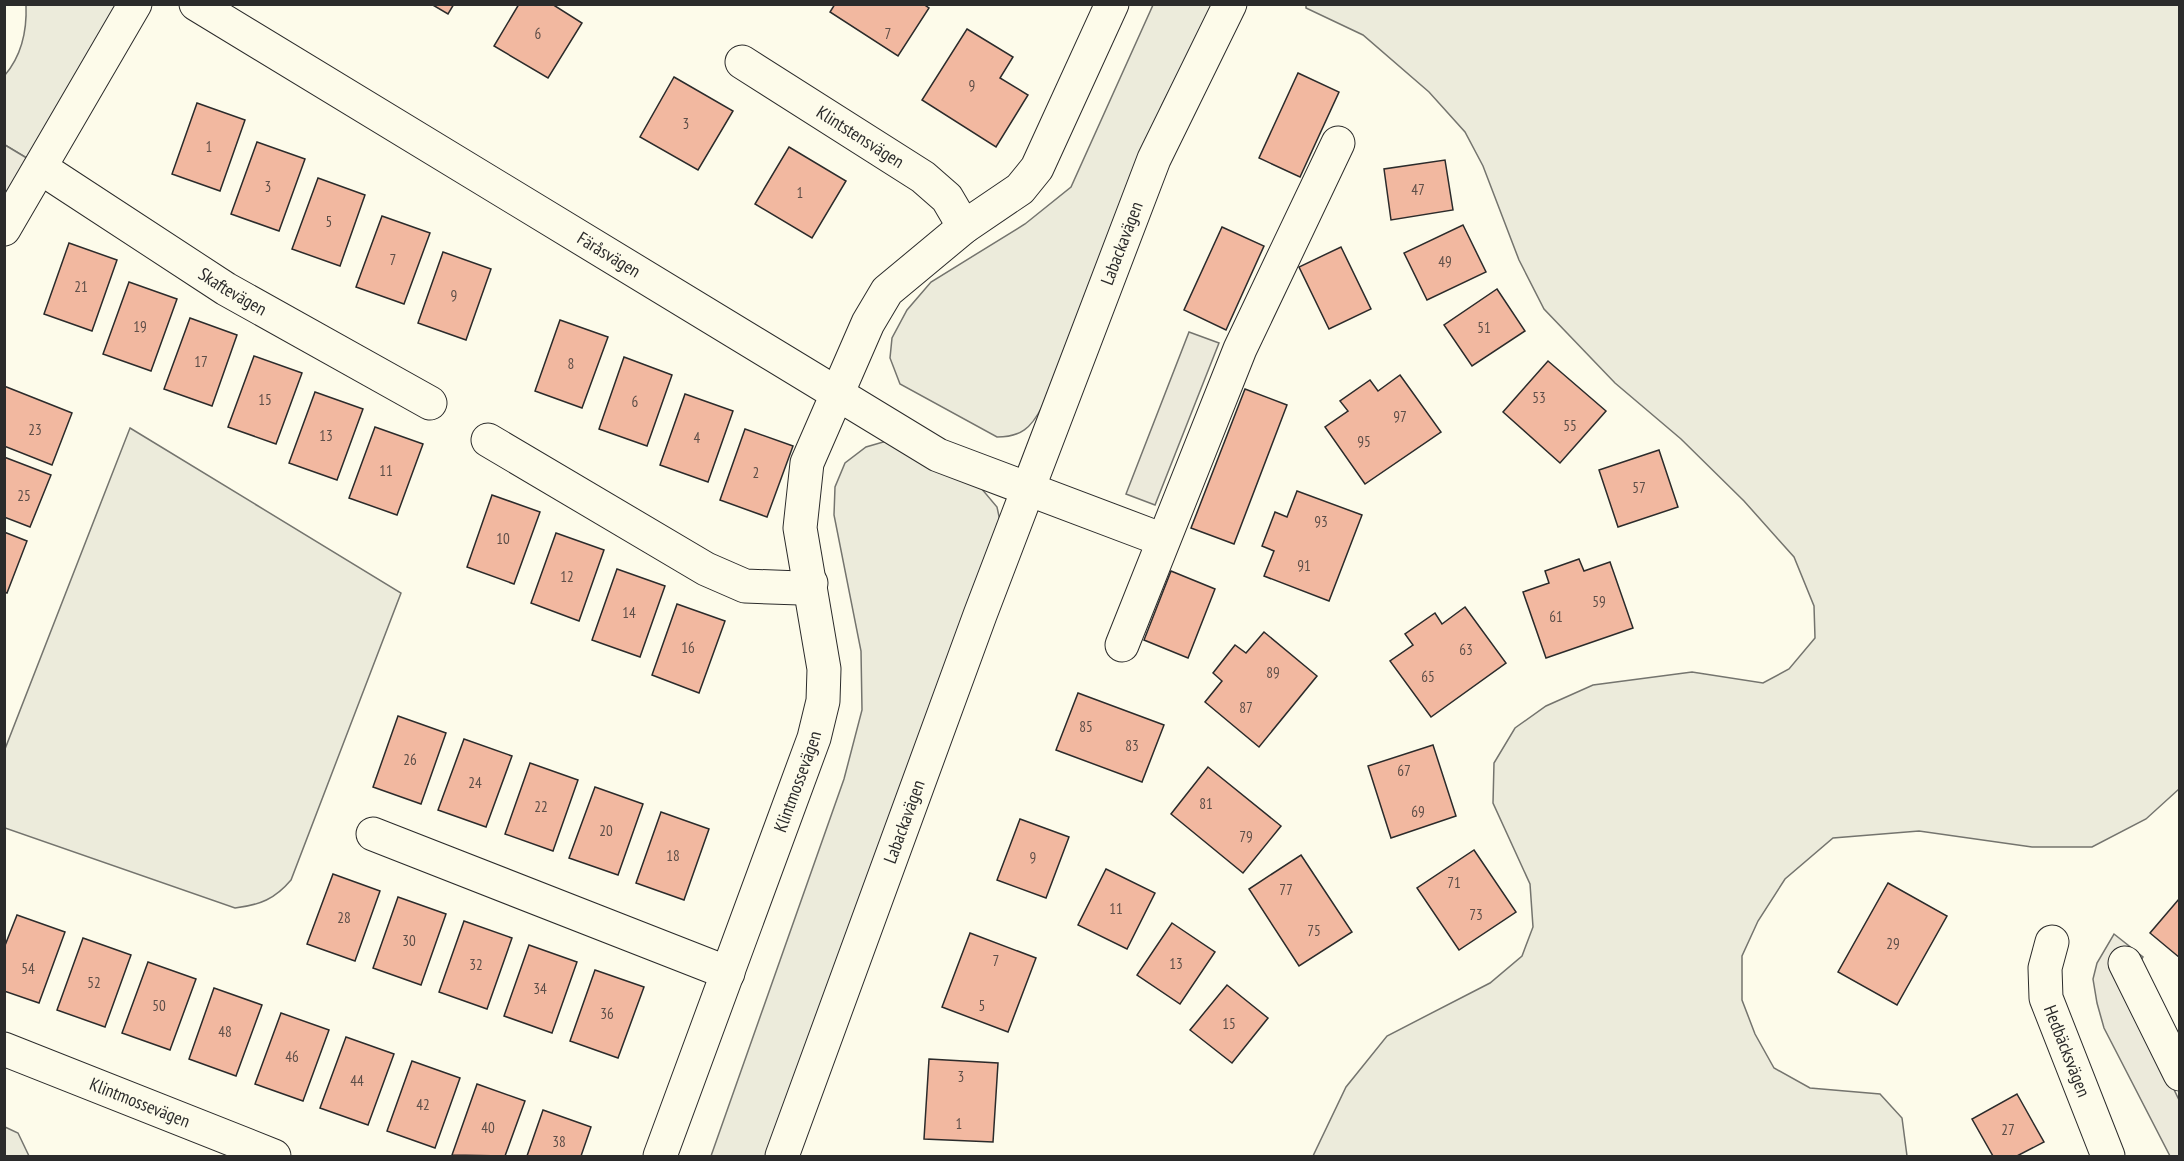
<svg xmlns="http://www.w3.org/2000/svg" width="2184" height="1161" font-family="'PT Sans Narrow',sans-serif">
  <rect width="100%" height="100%" fill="#fdfbea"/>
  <g fill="#ecebdb" stroke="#74746e" stroke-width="1.5">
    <path d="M 26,5 L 129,5 L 35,163 L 5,145 L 5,75 C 22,55 27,30 26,5 Z"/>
    <path d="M 1153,5 L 1214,5 L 1162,105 L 1042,407 C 1031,428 1021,437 997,437 L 900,384 L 890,358 L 892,338 L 907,310 L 931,282 L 1025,224 L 1071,187 Z"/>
    <path d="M 1306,5 L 2179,5 L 2179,789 L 2146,819 L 2092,847 L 2032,847 L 1919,831 L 1833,838 L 1785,879 L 1758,921 L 1742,956 L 1742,1000 L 1755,1034 L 1774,1068 L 1810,1088 L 1880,1094 L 1902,1118 L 1907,1156 L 1313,1156 L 1346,1087 L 1387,1036 L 1490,983 L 1522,956 L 1533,927 L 1530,884 L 1493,803 L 1494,763 L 1515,728 L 1546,706 L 1593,685 L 1692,672 L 1763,683 L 1789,669 L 1815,638 L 1814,606 L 1794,557 L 1744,501 L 1681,439 L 1615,383 L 1544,309 L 1519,260 L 1483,166 L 1465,132 L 1429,92 L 1363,35 L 1306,8 Z"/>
    <path d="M 130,428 L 401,593 L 291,880 C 275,899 260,905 235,908 L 5,828 L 5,749 Z"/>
    <path d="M 890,440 L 976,482 L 997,507 L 1003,535 L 770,1156 L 711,1156 L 844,779 L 862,710 L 861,651 L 834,515 L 835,487 L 845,463 L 866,447 Z"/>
    <path d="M 5,1127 L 18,1133 L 29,1156 L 5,1156 Z"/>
  </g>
  <g fill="#eceadb" stroke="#74746e" stroke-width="1.5">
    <path d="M 5,145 L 35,163 L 5,214 Z"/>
    <path d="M 1189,332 L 1219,343 L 1155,505 L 1126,494 Z"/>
    <path d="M 2114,934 L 2143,957 L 2131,978 L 2129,996 L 2179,1100 L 2179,1156 L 2170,1156 L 2104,1028 L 2097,1003 L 2093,979 L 2097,963 Z"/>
  </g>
  <g fill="#f2b8a0" stroke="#2b2b2b" stroke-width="1.5">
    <path d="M 431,4 L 454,4 L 448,14 Z"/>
    <path d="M 519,4 L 552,4 L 582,23 L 548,78 L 494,46 Z"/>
    <path d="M 835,4 L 923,4 L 929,8 L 898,56 L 830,12 Z"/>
    <path d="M 967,29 L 1013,57 L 1000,78 L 1028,95 L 996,147 L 922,100 Z"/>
    <path d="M 1298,73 L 1339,92 L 1300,177 L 1259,158 Z"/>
    <path d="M 674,77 L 733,111 L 698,170 L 640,137 Z"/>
    <path d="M 197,103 L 245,120 L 220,191 L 172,174 Z"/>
    <path d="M 257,142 L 305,159 L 279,231 L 231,214 Z"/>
    <path d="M 789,147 L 846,181 L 812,238 L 755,204 Z"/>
    <path d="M 1445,160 L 1453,210 L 1391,220 L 1384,169 Z"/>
    <path d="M 318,178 L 365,195 L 340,266 L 292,249 Z"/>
    <path d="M 382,216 L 430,233 L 404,304 L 356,287 Z"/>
    <path d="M 1463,225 L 1486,272 L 1427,300 L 1404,253 Z"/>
    <path d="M 1222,227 L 1264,246 L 1226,330 L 1184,310 Z"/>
    <path d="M 69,243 L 117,260 L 92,331 L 44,314 Z"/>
    <path d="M 1341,247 L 1371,309 L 1329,329 L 1299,267 Z"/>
    <path d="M 443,252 L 491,269 L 466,340 L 418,323 Z"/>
    <path d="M 129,282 L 177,299 L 151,371 L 103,354 Z"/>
    <path d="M 1497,289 L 1525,331 L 1472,366 L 1444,325 Z"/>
    <path d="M 190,318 L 237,335 L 212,406 L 164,389 Z"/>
    <path d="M 560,320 L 608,337 L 582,408 L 535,391 Z"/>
    <path d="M 254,356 L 302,373 L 276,444 L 228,427 Z"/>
    <path d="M 624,357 L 672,375 L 647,446 L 599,429 Z"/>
    <path d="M 1548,361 L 1606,411 L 1560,463 L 1503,412 Z"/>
    <path d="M 1400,375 L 1441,432 L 1365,484 L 1325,427 L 1348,411 L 1340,401 L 1370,380 L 1378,391 Z"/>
    <path d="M 4,386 L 72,413 L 52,465 L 4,446 Z"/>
    <path d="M 1245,389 L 1287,405 L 1234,544 L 1191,528 Z"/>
    <path d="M 315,392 L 363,409 L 337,480 L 289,463 Z"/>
    <path d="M 685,394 L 733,411 L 708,482 L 660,465 Z"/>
    <path d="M 375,427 L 423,444 L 397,515 L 349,498 Z"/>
    <path d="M 745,429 L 793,446 L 767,517 L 720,500 Z"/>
    <path d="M 1659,450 L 1678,507 L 1618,527 L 1599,470 Z"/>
    <path d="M 4,457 L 51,475 L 30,527 L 4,517 Z"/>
    <path d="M 1297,491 L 1362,515 L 1329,601 L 1264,576 L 1274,551 L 1262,546 L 1275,512 L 1287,517 Z"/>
    <path d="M 492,495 L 540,512 L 514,584 L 467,567 Z"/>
    <path d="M 4,532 L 27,541 L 7,593 L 4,592 Z"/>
    <path d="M 556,533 L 604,550 L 579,621 L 531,603 Z"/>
    <path d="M 1579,559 L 1584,571 L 1610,562 L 1633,628 L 1546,658 L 1523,592 L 1549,583 L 1545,571 Z"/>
    <path d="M 617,569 L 665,586 L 640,657 L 592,640 Z"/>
    <path d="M 1171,571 L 1215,589 L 1188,658 L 1144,640 Z"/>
    <path d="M 677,604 L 725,621 L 699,693 L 652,675 Z"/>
    <path d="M 1465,607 L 1506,663 L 1431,717 L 1390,661 L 1413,645 L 1405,634 L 1435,613 L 1442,624 Z"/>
    <path d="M 1264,632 L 1317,676 L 1259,747 L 1205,702 L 1222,681 L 1213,673 L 1235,645 L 1246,653 Z"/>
    <path d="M 1078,693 L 1164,725 L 1142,782 L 1056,750 Z"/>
    <path d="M 398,716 L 446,733 L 421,804 L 373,787 Z"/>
    <path d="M 464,739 L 512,756 L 486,827 L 438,810 Z"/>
    <path d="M 1433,745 L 1456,816 L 1391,838 L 1368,766 Z"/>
    <path d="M 530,763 L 578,780 L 553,851 L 505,834 Z"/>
    <path d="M 1208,767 L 1281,826 L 1243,873 L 1171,814 Z"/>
    <path d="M 595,787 L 643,804 L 618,875 L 569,858 Z"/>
    <path d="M 661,812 L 709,829 L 684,900 L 636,883 Z"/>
    <path d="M 1020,819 L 1069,837 L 1046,898 L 997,880 Z"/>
    <path d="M 1474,850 L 1516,912 L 1459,950 L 1417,888 Z"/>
    <path d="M 1301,855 L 1352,932 L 1299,966 L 1249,889 Z"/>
    <path d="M 1106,869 L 1155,893 L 1127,949 L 1078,925 Z"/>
    <path d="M 333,874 L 380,891 L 355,961 L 307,944 Z"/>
    <path d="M 1888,883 L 1947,916 L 1897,1005 L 1838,972 Z"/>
    <path d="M 398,897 L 446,914 L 421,985 L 373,968 Z"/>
    <path d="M 2179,899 L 2180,899 L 2180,958 L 2150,933 Z"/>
    <path d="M 17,915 L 65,932 L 39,1003 L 4,991 L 4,948 Z"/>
    <path d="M 464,921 L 512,938 L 487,1009 L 439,992 Z"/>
    <path d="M 1172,923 L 1215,952 L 1180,1004 L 1137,975 Z"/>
    <path d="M 970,933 L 1036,958 L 1008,1032 L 942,1007 Z"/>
    <path d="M 83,938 L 131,955 L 105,1027 L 57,1010 Z"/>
    <path d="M 529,945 L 577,962 L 552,1033 L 504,1016 Z"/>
    <path d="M 148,962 L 196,979 L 170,1050 L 122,1033 Z"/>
    <path d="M 595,970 L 644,987 L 618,1058 L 570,1041 Z"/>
    <path d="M 1227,985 L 1268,1018 L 1232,1063 L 1190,1030 Z"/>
    <path d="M 214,988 L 262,1005 L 236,1076 L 189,1059 Z"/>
    <path d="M 281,1013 L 329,1030 L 303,1101 L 255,1084 Z"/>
    <path d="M 346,1037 L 394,1054 L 368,1125 L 320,1108 Z"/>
    <path d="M 929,1059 L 998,1063 L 993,1142 L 924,1139 Z"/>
    <path d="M 412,1061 L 460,1078 L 435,1148 L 387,1131 Z"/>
    <path d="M 477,1084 L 525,1101 L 505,1156 L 452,1155 Z"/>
    <path d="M 2017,1094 L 2044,1142 L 2017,1156 L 1993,1156 L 1972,1119 Z"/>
    <path d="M 543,1110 L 591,1127 L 581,1156 L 527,1156 Z"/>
  </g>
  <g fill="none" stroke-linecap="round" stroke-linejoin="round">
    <defs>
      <g id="minor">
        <path id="s1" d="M 196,4 L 938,455 L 1163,540"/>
        <path id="s2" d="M 742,62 L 923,177 L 947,198 L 964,227"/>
        <path id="s3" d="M 41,168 L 226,289 L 430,403"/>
        <path d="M 4,229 L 135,4"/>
        <path d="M 488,440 L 706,569 L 745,586 L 800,588 L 811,583"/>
        <path d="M 1122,645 L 1240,349 L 1338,143"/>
        <path d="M 373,834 L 728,973"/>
        <path id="s4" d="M 2052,942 L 2045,968 L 2046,998 L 2108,1156"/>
        <path d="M 2125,963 L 2180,1074"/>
        <path id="s5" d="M 4,1049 L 274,1156"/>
        <path id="s6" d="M 660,1156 L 814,738 L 823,701 L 824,669 L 800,528 L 807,463 L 868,323 L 887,291 L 964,227 L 1020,189 L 1037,168 L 1112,4"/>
        <path id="s7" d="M 782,1156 L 980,615 L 1154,159 L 1230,4"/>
      </g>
    </defs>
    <use href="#minor" stroke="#2b2b2b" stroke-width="35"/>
    <use href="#minor" stroke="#fdfbea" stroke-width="33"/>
  </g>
  <g text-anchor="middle" stroke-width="4.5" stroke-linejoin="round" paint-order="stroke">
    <g font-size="15" fill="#5d4e48">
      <text x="538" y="39">6</text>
      <text x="888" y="39">7</text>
      <text x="972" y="91">9</text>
      <text x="686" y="129">3</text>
      <text x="209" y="152">1</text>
      <text x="268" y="192">3</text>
      <text x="1418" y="195">47</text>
      <text x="800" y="198">1</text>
      <text x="329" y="227">5</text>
      <text x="393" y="265">7</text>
      <text x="1445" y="267">49</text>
      <text x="81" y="292">21</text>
      <text x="454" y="301">9</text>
      <text x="140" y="332">19</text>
      <text x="1484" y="333">51</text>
      <text x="201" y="367">17</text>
      <text x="571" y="369">8</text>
      <text x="1539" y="403">53</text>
      <text x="265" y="405">15</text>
      <text x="635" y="407">6</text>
      <text x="1400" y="422">97</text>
      <text x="1570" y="431">55</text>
      <text x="35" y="435">23</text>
      <text x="326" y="441">13</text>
      <text x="697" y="443">4</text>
      <text x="1364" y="447">95</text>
      <text x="386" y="476">11</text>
      <text x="756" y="478">2</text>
      <text x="1639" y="493">57</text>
      <text x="24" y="501">25</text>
      <text x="1321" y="527">93</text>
      <text x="503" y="544">10</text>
      <text x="1304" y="571">91</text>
      <text x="567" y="582">12</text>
      <text x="1599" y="607">59</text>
      <text x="629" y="618">14</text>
      <text x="1556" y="622">61</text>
      <text x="688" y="653">16</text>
      <text x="1466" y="655">63</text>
      <text x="1273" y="678">89</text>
      <text x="1428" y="682">65</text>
      <text x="1246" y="713">87</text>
      <text x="1086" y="732">85</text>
      <text x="1132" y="751">83</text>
      <text x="410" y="765">26</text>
      <text x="1404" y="776">67</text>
      <text x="475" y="788">24</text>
      <text x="1206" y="809">81</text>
      <text x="541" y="812">22</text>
      <text x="1418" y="817">69</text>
      <text x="606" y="836">20</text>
      <text x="1246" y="842">79</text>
      <text x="673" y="861">18</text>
      <text x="1033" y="863">9</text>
      <text x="1454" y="888">71</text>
      <text x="1286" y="895">77</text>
      <text x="1116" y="914">11</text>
      <text x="1476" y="920">73</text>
      <text x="344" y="923">28</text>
      <text x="1314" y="936">75</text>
      <text x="409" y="946">30</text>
      <text x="1893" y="949">29</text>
      <text x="996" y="966">7</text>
      <text x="1176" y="969">13</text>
      <text x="476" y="970">32</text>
      <text x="28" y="974">54</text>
      <text x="94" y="988">52</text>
      <text x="540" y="994">34</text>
      <text x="159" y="1011">50</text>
      <text x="982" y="1011">5</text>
      <text x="607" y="1019">36</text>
      <text x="1229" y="1029">15</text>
      <text x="225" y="1037">48</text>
      <text x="292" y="1062">46</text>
      <text x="961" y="1082">3</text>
      <text x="357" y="1086">44</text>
      <text x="423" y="1110">42</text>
      <text x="959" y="1129">1</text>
      <text x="488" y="1133">40</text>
      <text x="2008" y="1135">27</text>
      <text x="559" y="1147">38</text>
    </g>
    <g font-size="18" fill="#2b2b2b" stroke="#fdfbea">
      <text dy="6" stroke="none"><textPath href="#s2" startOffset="140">Klintstensvägen</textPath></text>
      <text dy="6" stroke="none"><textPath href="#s7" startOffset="974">Labackavägen</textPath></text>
      <text dy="6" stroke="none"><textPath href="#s1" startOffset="483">Färåsvägen</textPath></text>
      <text dy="6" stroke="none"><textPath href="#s3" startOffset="228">Skaftevägen</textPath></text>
      <text dy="6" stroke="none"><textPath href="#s6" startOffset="399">Klintmossevägen</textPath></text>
      <text dy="6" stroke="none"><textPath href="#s7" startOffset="356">Labackavägen</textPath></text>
      <text dy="6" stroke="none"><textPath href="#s4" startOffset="114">Hedbäcksvägen</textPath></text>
      <text dy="6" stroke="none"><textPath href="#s5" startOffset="146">Klintmossevägen</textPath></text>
    </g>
  </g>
  <rect width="2184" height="1161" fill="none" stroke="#2b2b2b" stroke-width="12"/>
</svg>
